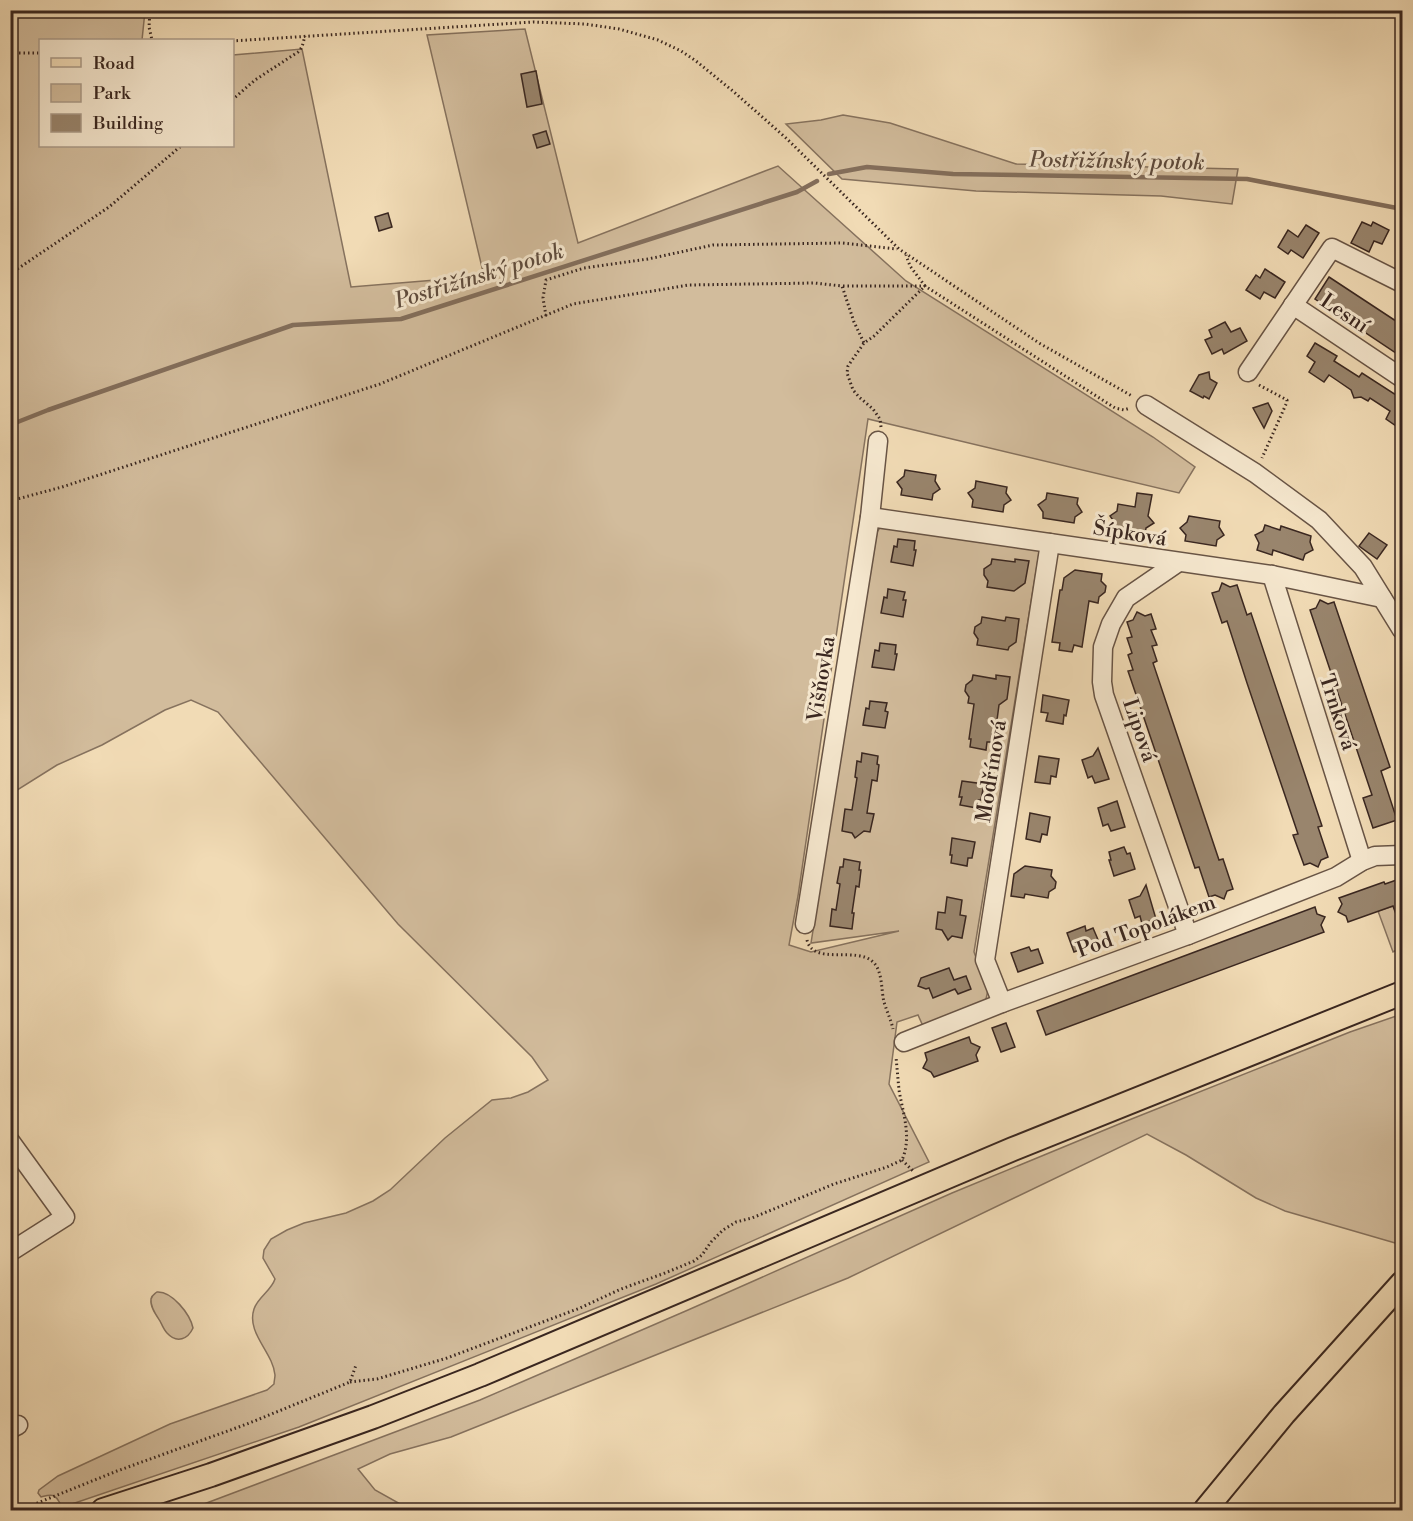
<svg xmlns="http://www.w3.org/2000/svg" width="1413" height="1521" font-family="'Libre Bodoni',serif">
  <rect width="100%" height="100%" fill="#f1dbb5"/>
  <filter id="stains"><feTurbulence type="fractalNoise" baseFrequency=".00333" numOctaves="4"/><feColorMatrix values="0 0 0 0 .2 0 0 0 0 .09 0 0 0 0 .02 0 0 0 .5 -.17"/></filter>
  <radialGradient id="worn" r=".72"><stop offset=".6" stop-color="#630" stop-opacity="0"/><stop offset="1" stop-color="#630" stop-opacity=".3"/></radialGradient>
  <g fill="#d2bc9c" stroke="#86725e" stroke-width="1.5">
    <path d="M 11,11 L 145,11 L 142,40 L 40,40 L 40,146 L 232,146 L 233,55 L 302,49 L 351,287 L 484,276 L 427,35 L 525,29 L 578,243 L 778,166 L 906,281 L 1153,437 L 1195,467 L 1179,493 L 868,419 L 798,896 L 789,945 L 811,952 L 899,931 L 811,943 L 877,532 L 881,526 L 1040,547 L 974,952 L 988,990 L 986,999 L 980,1005 L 923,1026 L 918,1015 L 897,1022 L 889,1084 L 929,1162 L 656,1284 L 299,1427 L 69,1505 C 56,1506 62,1501 54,1496 C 51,1494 45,1496 41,1497 L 38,1493 L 39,1490 L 58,1476 L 170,1424 L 267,1390 L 274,1384 C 274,1381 275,1378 275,1375 C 273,1352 246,1333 254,1309 C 258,1297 271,1291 275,1279 L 263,1258 L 264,1250 L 271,1239 L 287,1230 L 304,1223 L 346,1213 L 373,1201 L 390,1190 L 445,1138 L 492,1100 L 511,1098 L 528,1092 L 548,1080 L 532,1057 L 398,924 L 218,712 L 191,700 L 165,710 L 102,745 L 57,765 L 11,794 Z"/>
    <path d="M 843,115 L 890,123 L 1016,164 L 1238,169 L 1232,204 L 1161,196 L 976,191 L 842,179 L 786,124 L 821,120 Z"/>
    <path d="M 1402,905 L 1402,947 L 1393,952 L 1378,911 L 1393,906 L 1394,908 Z"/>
    <path d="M 1402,1014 L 1402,1245 L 1285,1211 L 1256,1198 L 1186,1155 L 1147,1134 L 848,1278 L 451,1437 L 390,1454 L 358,1469 L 375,1490 L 411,1510 L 188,1510 L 480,1400 L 688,1310 L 952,1193 L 1124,1122 L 1350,1032 Z"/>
    <path d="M 157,1292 C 172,1291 190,1314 193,1328 C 188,1339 177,1344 167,1333 C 164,1330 162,1325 160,1321 C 156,1315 150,1307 151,1299 C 152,1295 153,1295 157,1292 Z"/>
  </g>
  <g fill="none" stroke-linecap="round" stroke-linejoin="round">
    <g stroke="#836e5b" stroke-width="4.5">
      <path d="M 829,174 L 867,167 L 953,174 L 1247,179 L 1402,209"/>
      <path d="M 10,425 L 48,410 L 293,325 L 401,319 L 797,192 L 817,181"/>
    </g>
  </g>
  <g fill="#99856d" stroke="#3a2720" stroke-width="1.5">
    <path d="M 536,71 L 542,104 L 527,107 L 521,74 Z"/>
    <path d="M 546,131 L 550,144 L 537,148 L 533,135 Z"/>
    <path d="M 388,213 L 392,227 L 379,231 L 375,217 Z"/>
    <path d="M 1362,222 L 1371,226 L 1373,222 L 1389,230 L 1382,244 L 1374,241 L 1369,252 L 1351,243 Z"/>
    <path d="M 1306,225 L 1319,233 L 1303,258 L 1291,250 L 1288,254 L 1278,247 L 1288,230 L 1298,237 Z"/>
    <path d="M 1265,269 L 1285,282 L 1275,298 L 1264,292 L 1260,299 L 1246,290 L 1256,275 L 1260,278 Z"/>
    <path d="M 1329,277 L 1402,325 L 1402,357 L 1315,299 Z"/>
    <path d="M 1225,322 L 1231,332 L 1240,328 L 1247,341 L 1224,354 L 1222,349 L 1212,354 L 1205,340 L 1212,337 L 1209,330 Z"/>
    <path d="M 1315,343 L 1337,356 L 1334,361 L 1359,377 L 1362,373 L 1399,397 L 1402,392 L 1402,430 L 1386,419 L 1390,411 L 1370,398 L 1368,401 L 1361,397 L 1354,398 L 1351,390 L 1335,379 L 1329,375 L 1324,382 L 1309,372 L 1315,362 L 1307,356 Z"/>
    <path d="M 1209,372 L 1210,379 L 1217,383 L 1209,399 L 1204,396 L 1203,398 L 1190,391 L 1199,375 Z"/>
    <path d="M 1268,403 L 1272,411 L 1264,428 L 1253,408 Z"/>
    <path d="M 905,470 L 936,475 L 935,481 L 940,489 L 933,494 L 932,500 L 901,495 L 902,489 L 897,482 L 904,476 Z"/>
    <path d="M 976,481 L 1007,487 L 1006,493 L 1011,500 L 1004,505 L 1003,512 L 972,507 L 973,500 L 968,493 L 975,488 Z"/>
    <path d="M 1047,493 L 1078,498 L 1077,504 L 1082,512 L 1075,517 L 1074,523 L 1043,518 L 1043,512 L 1038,505 L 1046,499 Z"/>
    <path d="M 1137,493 L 1152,495 L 1148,516 L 1154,523 L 1146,528 L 1145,534 L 1114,530 L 1115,523 L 1110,516 L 1117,511 L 1118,504 L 1135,507 Z"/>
    <path d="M 1189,516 L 1220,521 L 1219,527 L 1224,535 L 1217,540 L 1216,546 L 1185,541 L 1186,535 L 1180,528 L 1187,522 Z"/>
    <path d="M 1265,525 L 1280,530 L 1281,526 L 1311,536 L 1310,542 L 1313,550 L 1305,554 L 1303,560 L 1273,550 L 1272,555 L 1257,550 L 1259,543 L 1255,535 L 1263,531 Z"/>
    <path d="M 1369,533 L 1387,545 L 1377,559 L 1359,546 Z"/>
    <path d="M 898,539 L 915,541 L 914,550 L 916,550 L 913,566 L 891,562 L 894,546 L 897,547 Z"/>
    <path d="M 992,559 L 1015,562 L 1015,559 L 1029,561 L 1025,583 L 1014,591 L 987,587 L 988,581 L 984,575 L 984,569 L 991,564 Z"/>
    <path d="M 1075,570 L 1102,574 L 1101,581 L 1106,586 L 1105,592 L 1099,597 L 1098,603 L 1089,601 L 1082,647 L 1074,645 L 1072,652 L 1059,650 L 1060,643 L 1052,642 L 1060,590 L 1062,590 L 1064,578 Z"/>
    <path d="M 1222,583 L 1230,587 L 1237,585 L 1247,615 L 1251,613 L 1322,826 L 1318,827 L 1328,857 L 1321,860 L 1318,867 L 1310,863 L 1304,865 L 1293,835 L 1298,834 L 1247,683 L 1227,621 L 1222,623 L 1212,593 L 1219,591 Z"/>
    <path d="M 888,589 L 905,592 L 903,600 L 906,600 L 903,617 L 881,613 L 884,597 L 887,598 Z"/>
    <path d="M 1320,600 L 1328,604 L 1334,602 L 1390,767 L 1381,771 L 1397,820 L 1373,828 L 1363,798 L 1372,795 L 1310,610 L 1316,608 Z"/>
    <path d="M 1137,612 L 1145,616 L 1151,614 L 1156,629 L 1151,630 L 1157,645 L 1152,646 L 1157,661 L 1153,663 L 1219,860 L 1223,859 L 1233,889 L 1227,891 L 1224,899 L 1215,895 L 1209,897 L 1199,867 L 1195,868 L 1128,671 L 1133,670 L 1128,655 L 1132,653 L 1127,638 L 1132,637 L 1127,622 L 1133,620 Z"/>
    <path d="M 982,617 L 1005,621 L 1006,617 L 1019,619 L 1016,642 L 1009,647 L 1008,650 L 977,645 L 978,639 L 974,633 L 975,627 L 981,623 Z"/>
    <path d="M 880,643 L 896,645 L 895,654 L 897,654 L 894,670 L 872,667 L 875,650 L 879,651 Z"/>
    <path d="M 973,675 L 996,679 L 996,675 L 1010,677 L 1007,699 L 999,705 L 995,735 L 992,734 L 991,742 L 987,742 L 986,750 L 970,747 L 971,739 L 969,739 L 974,704 L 968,703 L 969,697 L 965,691 L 966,685 L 972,680 Z"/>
    <path d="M 1043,695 L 1069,700 L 1066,716 L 1064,715 L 1063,724 L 1046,721 L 1048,713 L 1041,712 Z"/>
    <path d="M 870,701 L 887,703 L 885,711 L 888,712 L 885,728 L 863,725 L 866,708 L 869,709 Z"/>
    <path d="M 1098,748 L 1109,779 L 1095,783 L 1092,776 L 1088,778 L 1082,760 L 1093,756 Z"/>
    <path d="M 862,753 L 878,756 L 877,764 L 879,765 L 877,781 L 872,780 L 867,813 L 874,814 L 870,832 L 864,831 L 855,838 L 852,833 L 842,831 L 845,809 L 852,810 L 857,778 L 855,777 L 857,761 L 861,762 Z"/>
    <path d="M 1039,756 L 1059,759 L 1056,777 L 1051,776 L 1050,784 L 1035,782 Z"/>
    <path d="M 962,781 L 984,784 L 981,800 L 978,800 L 977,808 L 960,805 L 962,797 L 959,797 Z"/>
    <path d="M 1117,801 L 1125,827 L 1111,831 L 1108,824 L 1103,826 L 1098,808 Z"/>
    <path d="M 1030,813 L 1050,817 L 1047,835 L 1042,834 L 1040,842 L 1026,839 Z"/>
    <path d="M 952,838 L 975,842 L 972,858 L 968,858 L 967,866 L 951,863 L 952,855 L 950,855 Z"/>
    <path d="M 1124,847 L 1127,854 L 1130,853 L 1135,869 L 1114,876 L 1109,860 L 1111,860 L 1109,852 Z"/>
    <path d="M 844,859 L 860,862 L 859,870 L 861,870 L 859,887 L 856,886 L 852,913 L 854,913 L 852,929 L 830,926 L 832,909 L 836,910 L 840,884 L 837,883 L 840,867 L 843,867 Z"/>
    <path d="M 1025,866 L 1052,870 L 1051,876 L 1056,882 L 1055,888 L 1049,892 L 1048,898 L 1025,894 L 1024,898 L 1011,896 L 1014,874 Z"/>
    <path d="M 1402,878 L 1402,928 L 1401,928 L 1393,906 L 1348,922 L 1346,916 L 1338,912 L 1342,904 L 1339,898 L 1384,882 L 1385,884 Z"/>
    <path d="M 1146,885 L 1156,919 L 1142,924 L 1140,916 L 1135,918 L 1129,900 L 1140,896 Z"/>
    <path d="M 947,897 L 962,900 L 960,915 L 966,916 L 962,938 L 952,936 L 948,940 L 942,930 L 936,929 L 938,912 L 945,913 Z"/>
    <path d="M 1315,907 L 1317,914 L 1325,917 L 1321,925 L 1324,932 L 1046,1035 L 1037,1011 Z"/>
    <path d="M 1085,926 L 1086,931 L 1093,928 L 1099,942 L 1074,952 L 1067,933 Z"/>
    <path d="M 1029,947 L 1031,951 L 1038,949 L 1043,963 L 1018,972 L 1011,953 Z"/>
    <path d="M 949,968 L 954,980 L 966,976 L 971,989 L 958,994 L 955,989 L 933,998 L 929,988 L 926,989 L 918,986 L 921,978 Z"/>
    <path d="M 1006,1023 L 1015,1047 L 1001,1052 L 992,1028 Z"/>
    <path d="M 969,1037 L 971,1043 L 980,1047 L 976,1055 L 978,1061 L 934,1077 L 931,1072 L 923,1068 L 927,1060 L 925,1053 Z"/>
  </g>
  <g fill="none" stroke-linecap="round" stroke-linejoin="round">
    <defs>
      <g id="minor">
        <path d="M 1293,305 L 1402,378"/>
        <path d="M 1248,372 L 1332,248 L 1402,283"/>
        <path d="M 1146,405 L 1255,473 L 1319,520 L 1363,567 L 1402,630"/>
        <path d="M 870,517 L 1272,575 L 1382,598"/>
        <path d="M 1177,563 L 1126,598 L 1111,624 L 1103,647 L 1102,682 L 1104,695 L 1188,935"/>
        <path d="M 1272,575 L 1362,861"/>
        <path d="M 805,924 L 870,517 L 878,441"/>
        <path d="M 1002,1003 L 985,960 L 1050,543"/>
        <path d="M 904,1042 L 1002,1003 L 1188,935 L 1336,877 L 1362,861 L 1375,856 L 1402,855"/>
        <path d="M 10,1141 L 65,1217 L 10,1252"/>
        <path d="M 10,1429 L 18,1425"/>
      </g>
      <g id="major">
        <path d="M 103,1510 L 211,1475 L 373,1417 L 480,1375 L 1013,1149 L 1402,993"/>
        <path d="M 1205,1510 L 1284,1414 L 1402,1283"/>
      </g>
    </defs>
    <use href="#minor" stroke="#685445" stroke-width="21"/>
    <use href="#major" stroke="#3a2720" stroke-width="26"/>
    <g stroke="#3a2720" stroke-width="3" stroke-dasharray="1.5 3" stroke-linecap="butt">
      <path d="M 150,10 L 149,27 L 152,40"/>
      <path d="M 232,41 L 533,22 L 585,24 L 619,29 L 658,40 L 681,51 L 696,61 L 734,92 L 786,138 L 899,249 L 1039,343 L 1132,396"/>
      <path d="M 10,53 L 40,53"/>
      <path d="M 232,100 L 255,80 L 298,52 L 302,47 L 305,36"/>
      <path d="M 10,274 L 109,207 L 181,146"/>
      <path d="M 843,286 L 925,286 L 1115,408 L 1124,410 L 1130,408"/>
      <path d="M 546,316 L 543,298 L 546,280 L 584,268 L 648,259 L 713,245 L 842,243 L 897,249"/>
      <path d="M 1259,385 L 1287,400 L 1287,402 L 1262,458"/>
      <path d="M 881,427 L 880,419 L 873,409 L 859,397 L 853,390 L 847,373 L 848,366 L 864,343 L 874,336 L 925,286 L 910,266 L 906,255"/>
      <path d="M 10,501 L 62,487 L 380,384 L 573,304 L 689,285 L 814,283 L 842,286 L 854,322 L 864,343"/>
      <path d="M 807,940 C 813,966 857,946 873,962 C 883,971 881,991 884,1002 C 887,1012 891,1020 893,1029"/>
      <path d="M 902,1160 L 914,1172"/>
      <path d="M 350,1382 L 377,1379 L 447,1358 L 580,1308 L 621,1289 L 665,1273 L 694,1261 L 702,1255 L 711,1242 L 723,1230 L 736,1222 L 752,1218 L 834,1184 L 887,1167 L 902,1160 C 912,1137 903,1114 899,1090 C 898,1079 897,1068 896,1057"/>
      <path d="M 20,1510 L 117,1471 L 247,1424 L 350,1382 L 356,1365"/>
    </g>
    <use href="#minor" stroke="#f6e8cf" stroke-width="18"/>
    <use href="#major" stroke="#f1dbb5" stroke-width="22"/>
  </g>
  <g text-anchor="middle" stroke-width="6" stroke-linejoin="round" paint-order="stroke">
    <g font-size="21" fill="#3a2720" stroke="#f6e8cf">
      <text transform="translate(1345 313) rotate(34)" y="7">Lesní</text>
      <text transform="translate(1130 533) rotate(9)" y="7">Šípková</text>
      <text transform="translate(821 679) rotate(-81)" y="7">Višňovka</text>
      <text transform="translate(1338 712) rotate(72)" y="7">Trnková</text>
      <text transform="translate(1140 730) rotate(71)" y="7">Lipová</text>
      <text transform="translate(991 771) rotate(-81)" y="7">Modřínová</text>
      <text transform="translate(1146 926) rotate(-20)" y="7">Pod Topolákem</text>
    </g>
    <g font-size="22" font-style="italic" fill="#5e4b3d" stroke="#f6e8cf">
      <text transform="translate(1117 160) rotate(1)" y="8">Postřižínský potok</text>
      <text transform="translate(479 275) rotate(-17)" y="8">Postřižínský potok</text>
    </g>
  </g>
  <rect width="1413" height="1521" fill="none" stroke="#f1dbb5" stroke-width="36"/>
  <rect x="12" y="12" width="1389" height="1497" fill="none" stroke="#3a2720" stroke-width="3"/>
  <rect x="18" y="18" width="1377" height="1485" fill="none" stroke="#3a2720" stroke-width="1.5"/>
  <rect x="39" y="39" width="195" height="108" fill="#f6e8cf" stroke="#ab9b89" stroke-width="1.5"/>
  <rect x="51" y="58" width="30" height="9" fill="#f1dbb5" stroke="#ab9b89" stroke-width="1.5"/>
  <text x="93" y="69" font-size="18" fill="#3a2720">Road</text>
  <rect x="51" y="84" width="30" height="18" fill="#d2bc9c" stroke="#ab9b89" stroke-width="1.5"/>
  <text x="93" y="99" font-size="18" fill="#3a2720">Park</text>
  <rect x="51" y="114" width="30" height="18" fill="#99856d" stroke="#ab9b89" stroke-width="1.5"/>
  <text x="93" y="129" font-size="18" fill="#3a2720">Building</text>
  <rect width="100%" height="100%" filter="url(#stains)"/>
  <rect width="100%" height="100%" fill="url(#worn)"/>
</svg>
